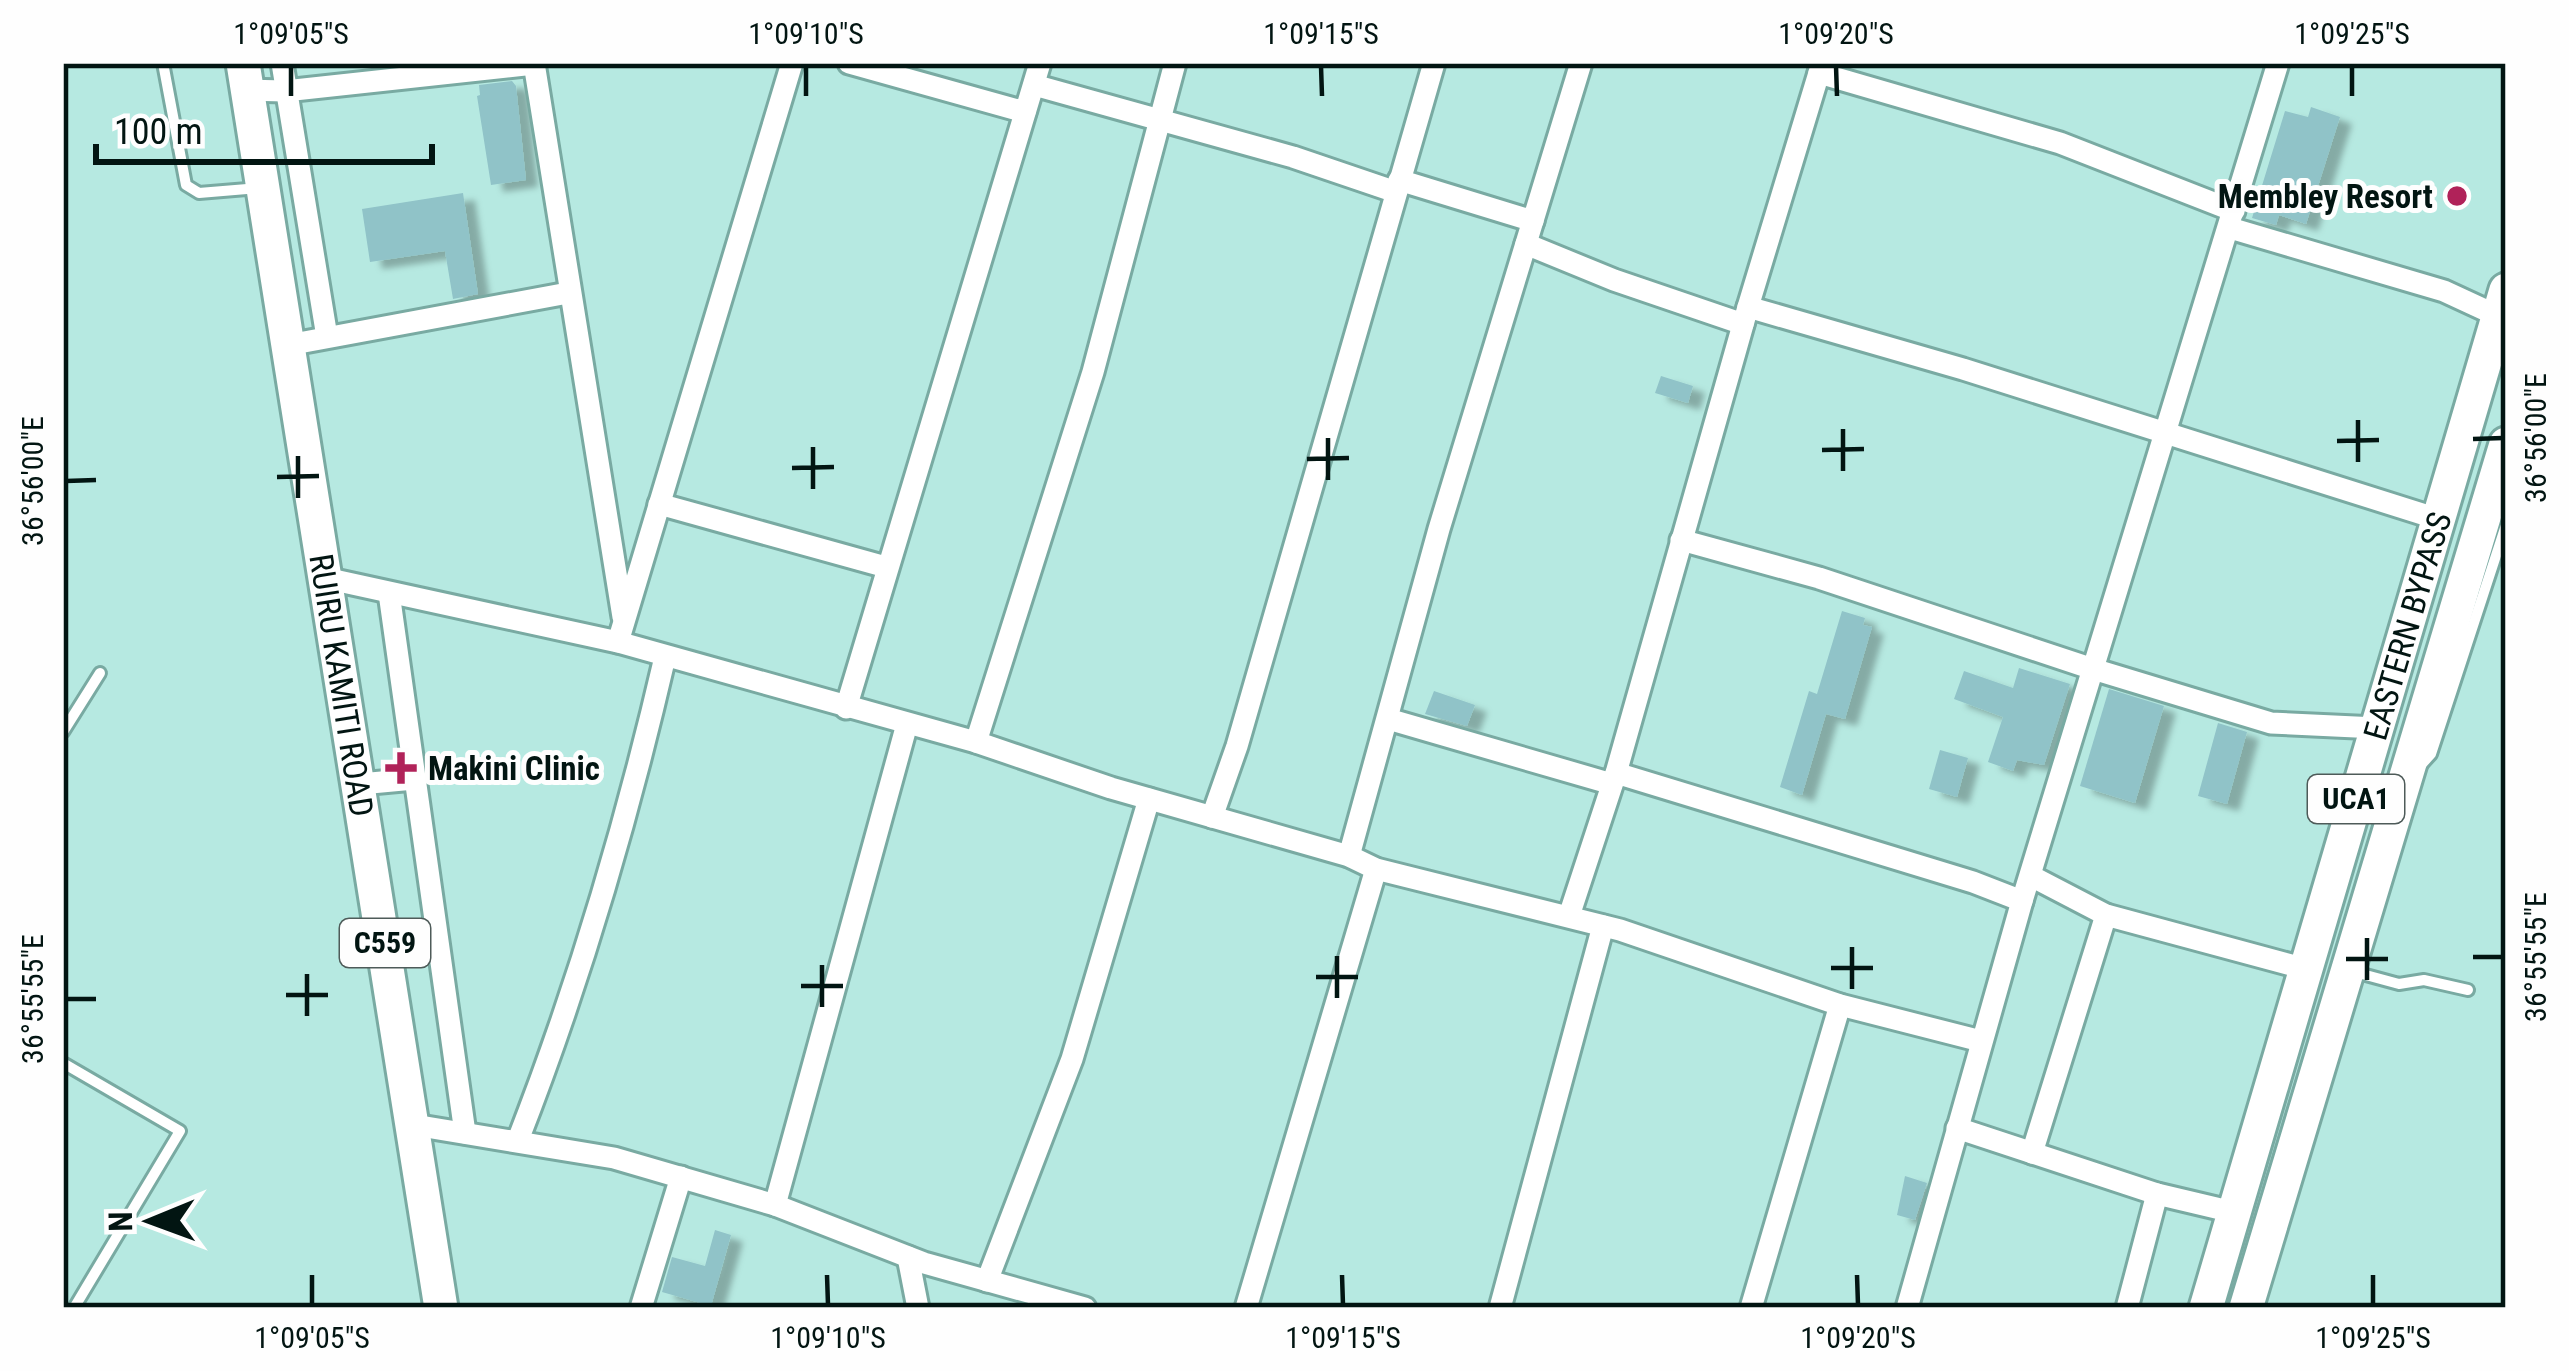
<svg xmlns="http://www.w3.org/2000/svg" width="2569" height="1371" font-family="'Roboto Condensed',sans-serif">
  <defs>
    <filter id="shadow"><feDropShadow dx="12" dy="7" stdDeviation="3" flood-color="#0004"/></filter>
  </defs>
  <rect width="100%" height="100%" fill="#b6e9e1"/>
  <g fill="#90c3c8" filter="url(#shadow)">
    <path d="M 512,81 L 516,86 L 526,180 L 491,185 L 477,96 L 480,95 L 479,85 Z"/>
    <path d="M 2311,107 L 2340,117 L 2306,224 L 2279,215 L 2276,225 L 2252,218 L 2285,111 L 2308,117 Z"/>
    <path d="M 463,193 L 478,294 L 453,299 L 445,251 L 370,262 L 362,209 Z"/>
    <path d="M 1661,376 L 1693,386 L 1688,403 L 1655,393 Z"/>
    <path d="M 1842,611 L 1865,618 L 1863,625 L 1872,627 L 1845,719 L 1826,714 L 1802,795 L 1780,787 L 1809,691 L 1817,694 Z"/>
    <path d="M 2019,668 L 2070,684 L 2044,765 L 2017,760 L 2013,771 L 1988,762 L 2003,717 L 1954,699 L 1964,671 L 2013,688 Z"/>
    <path d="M 2109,689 L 2164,706 L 2135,803 L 2080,786 Z"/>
    <path d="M 1434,691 L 1475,705 L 1467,726 L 1425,714 Z"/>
    <path d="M 2218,723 L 2247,732 L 2227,804 L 2198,796 Z"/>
    <path d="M 1940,750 L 1968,758 L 1957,797 L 1929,789 Z"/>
    <path d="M 1905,1176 L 1927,1183 L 1915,1220 L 1897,1215 Z"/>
    <path d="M 715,1230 L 731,1235 L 711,1306 L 662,1292 L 672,1257 L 705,1266 Z"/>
  </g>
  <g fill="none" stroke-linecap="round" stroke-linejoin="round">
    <defs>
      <g id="service">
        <path d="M 163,63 L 186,185 L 199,193 L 258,188"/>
        <path d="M 63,732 L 100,673"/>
        <path d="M 2421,765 L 2431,754 L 2506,525"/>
        <path d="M 2351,971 L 2399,984 L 2424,980 L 2468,990"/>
        <path d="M 63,1063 L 180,1131 L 74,1308"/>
      </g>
      <g id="minor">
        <path d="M 282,63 L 327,337"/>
        <path d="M 534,63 L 623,617"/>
        <path d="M 849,63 L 1025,112"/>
        <path d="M 1819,73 L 2060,143 L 2234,211"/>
        <path d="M 1034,85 L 1293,157 L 1396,192"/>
        <path d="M 249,90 L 285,91 L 534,64"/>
        <path d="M 1399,180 L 1533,221"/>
        <path d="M 2230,228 L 2444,291 L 2498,316"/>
        <path d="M 1526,244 L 1614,280 L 1743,324"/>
        <path d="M 1748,307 L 1963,369 L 2438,519"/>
        <path d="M 288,345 L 568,293"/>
        <path d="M 659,504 L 886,567"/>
        <path d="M 1681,540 L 1819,578 L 2093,669 L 2271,723 L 2377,728"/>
        <path d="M 325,578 L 618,642 L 976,742 L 1111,788 L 1349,856 L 1376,869 L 1620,930 L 1840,1005 L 1981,1041"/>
        <path d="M 389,593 L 465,1133"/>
        <path d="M 618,642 L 792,63"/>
        <path d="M 846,708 L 1040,63"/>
        <path d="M 1388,719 L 1612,784"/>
        <path d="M 976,742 L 1093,372 L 1175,63"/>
        <path d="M 1616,773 L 1973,882 L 2022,901"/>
        <path d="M 360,784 L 414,779"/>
        <path d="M 1212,817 L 1237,746 L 1434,63"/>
        <path d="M 1349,856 L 1439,529 L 1581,63"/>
        <path d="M 2031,876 L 2106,915 L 2306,969"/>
        <path d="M 1569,916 L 1616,773 L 1748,307 L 1822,63"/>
        <path d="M 414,1125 L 614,1158 L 775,1205 L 924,1263 L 1085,1308"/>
        <path d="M 1957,1128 L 2157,1194 L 2233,1212"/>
        <path d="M 518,1140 C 579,984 627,821 665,657"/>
        <path d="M 2032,1153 L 2106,915"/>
        <path d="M 775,1205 L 907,724"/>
        <path d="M 908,1257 L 918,1308"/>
        <path d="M 987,1281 L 1072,1059 L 1149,799"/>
        <path d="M 641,1308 L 681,1177"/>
        <path d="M 1246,1308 L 1376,869"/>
        <path d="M 1500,1308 L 1603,926"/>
        <path d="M 1751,1308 L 1840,1005"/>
        <path d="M 1907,1308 L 2022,901 L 2278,63"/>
        <path d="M 2127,1308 L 2157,1194"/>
      </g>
      <g id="primary">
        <path id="s1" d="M 243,63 L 441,1308"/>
        <path id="s2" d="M 2206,1308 L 2506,290"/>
        <path d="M 2246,1308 L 2506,444"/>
      </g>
    </defs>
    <use href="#service" stroke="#79aaa2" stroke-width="16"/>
    <use href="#minor" stroke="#79aaa2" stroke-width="27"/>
    <use href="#primary" stroke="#79aaa2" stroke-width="39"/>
    <use href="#service" stroke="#fff" stroke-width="10"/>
    <use href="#minor" stroke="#fff" stroke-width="21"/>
    <use href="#primary" stroke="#fff" stroke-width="33"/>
  </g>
  <path fill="none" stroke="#021512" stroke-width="4.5" d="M 291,66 L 291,96M 806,66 L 806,96M 1321,66 L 1322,96M 1836,66 L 1837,96M 2352,66 L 2352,96M 2358,420 L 2358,462M 1843,429 L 1843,471M 1328,438 L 1328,480M 2473,439 L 2503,438M 2337,441 L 2379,440M 813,447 L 813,489M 1822,450 L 1864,449M 298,456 L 298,498M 1307,459 L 1349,458M 792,468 L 834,467M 277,477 L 319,476M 66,481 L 96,480M 2367,938 L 2367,980M 1852,947 L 1852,989M 1337,956 L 1337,998M 2473,957 L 2503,957M 2346,959 L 2388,959M 822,965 L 822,1007M 1831,968 L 1873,968M 307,974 L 307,1016M 1316,977 L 1358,977M 801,986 L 843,986M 286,995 L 328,995M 66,999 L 96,999M 312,1275 L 312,1305M 827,1275 L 828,1305M 1342,1275 L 1343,1305M 1857,1275 L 1858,1305M 2373,1275 L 2373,1305"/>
  <g fill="#b02259" stroke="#fefefe" stroke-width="4.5">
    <circle cx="2457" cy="196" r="12"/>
    <path d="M395 750h12v12h12v12h-12v12h-12v-12h-12v-12h12z"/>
  </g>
  <g text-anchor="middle" stroke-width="10" stroke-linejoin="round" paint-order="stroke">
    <g fill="#fefefe" stroke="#4e5b59" stroke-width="3">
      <rect x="2308" y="775" width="96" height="48" rx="9"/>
      <rect x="340" y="919" width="90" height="48" rx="9"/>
    </g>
    <g font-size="30" font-weight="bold" fill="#021512">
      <text x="2356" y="809">UCA1</text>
      <text x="385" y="953">C559</text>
    </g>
    <g font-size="33" font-weight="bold" fill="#021512" stroke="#fefefe" text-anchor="end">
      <text x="2433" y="208">Membley Resort</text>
      <text x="428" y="780" text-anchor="start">Makini Clinic</text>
    </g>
    <g font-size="33" fill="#021512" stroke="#fefefe">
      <text dy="12" stroke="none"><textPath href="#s2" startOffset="711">EASTERN BYPASS</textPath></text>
      <text dy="12" stroke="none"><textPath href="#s1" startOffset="630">RUIRU KAMITI ROAD</textPath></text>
    </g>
  </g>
  <rect width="2569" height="1371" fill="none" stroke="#fefefe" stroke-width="132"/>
  <g transform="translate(150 1221) rotate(269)" stroke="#fefefe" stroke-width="9" paint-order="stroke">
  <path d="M0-9L21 45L0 30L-21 45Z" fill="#021512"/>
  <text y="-18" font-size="33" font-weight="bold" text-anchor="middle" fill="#021512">N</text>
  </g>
  <path d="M96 144v18h336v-18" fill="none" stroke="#021512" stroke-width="6"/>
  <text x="114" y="144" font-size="36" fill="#021512" stroke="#fefefe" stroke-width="9" paint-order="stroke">100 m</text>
  <rect x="66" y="66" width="2437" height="1239" fill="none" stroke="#021512" stroke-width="4.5"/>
  <g font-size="30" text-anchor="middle" fill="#021512">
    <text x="291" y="44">1°09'05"S</text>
    <text x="806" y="44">1°09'10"S</text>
    <text x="1321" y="44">1°09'15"S</text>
    <text x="1836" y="44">1°09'20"S</text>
    <text x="2352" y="44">1°09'25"S</text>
    <text transform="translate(2536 438) rotate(-90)" y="10">36°56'00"E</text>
    <text transform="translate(33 481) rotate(-90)" y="10">36°56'00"E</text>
    <text transform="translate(2536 957) rotate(-90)" y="10">36°55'55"E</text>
    <text transform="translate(33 999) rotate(-90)" y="10">36°55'55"E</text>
    <text x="312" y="1348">1°09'05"S</text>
    <text x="828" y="1348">1°09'10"S</text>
    <text x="1343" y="1348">1°09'15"S</text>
    <text x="1858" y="1348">1°09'20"S</text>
    <text x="2373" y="1348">1°09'25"S</text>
  </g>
</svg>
